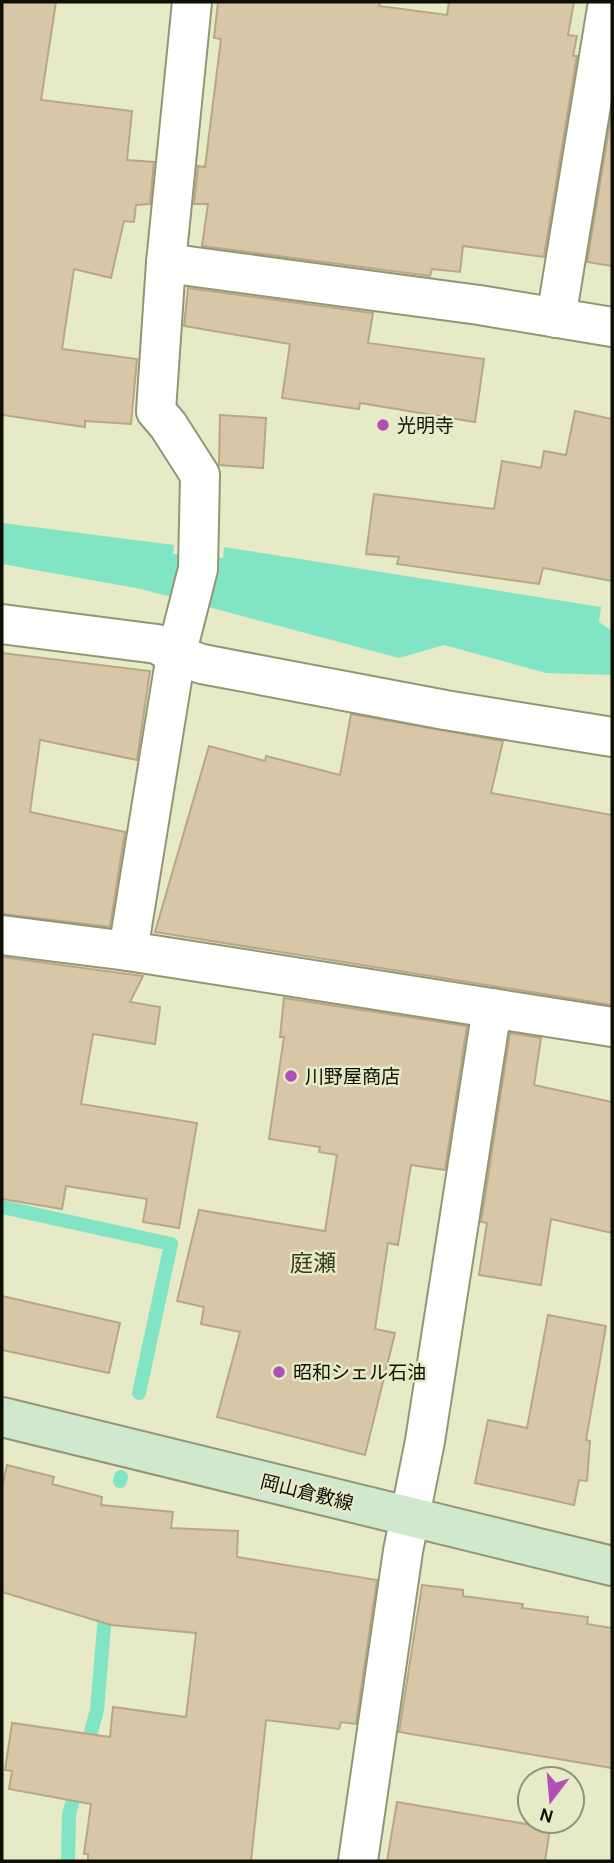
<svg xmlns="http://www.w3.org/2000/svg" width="614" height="1863" font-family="Karla,'Noto Sans JP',sans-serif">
  <rect width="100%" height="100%" fill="#e6eac6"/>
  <path fill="#81e5c5" d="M 2,523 L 174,545 L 173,554 L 223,558 L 224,547 L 601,607 L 599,622 L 612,631 L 612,675 L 546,673 L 444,645 L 399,658 L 141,589 L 2,564 Z"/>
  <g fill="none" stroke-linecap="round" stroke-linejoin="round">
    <g stroke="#81e5c5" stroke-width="14">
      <path d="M 2,1207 L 171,1244 L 139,1393"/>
      <path d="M 120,1481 L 121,1477"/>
      <path d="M 86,1750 L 97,1710 L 106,1604"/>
      <path d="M 68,1861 L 69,1814 L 78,1783"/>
    </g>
  </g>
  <g fill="#d8c7a7" stroke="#b7a787" stroke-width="2">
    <path d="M 2,2 L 56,2 L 41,100 L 132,111 L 127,160 L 154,162 L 150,204 L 136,205 L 134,222 L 124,221 L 111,278 L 74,269 L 62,349 L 137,359 L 131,424 L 85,421 L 85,427 L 2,415 Z"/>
    <path d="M 218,2 L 380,2 L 379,6 L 447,15 L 449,2 L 574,2 L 568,35 L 577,36 L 573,56 L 577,56 L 544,257 L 463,246 L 460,272 L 432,269 L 430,276 L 202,246 L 208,204 L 194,204 L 198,166 L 205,167 L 221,39 L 214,38 Z"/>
    <path d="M 612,111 L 612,266 L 587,262 Z"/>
    <path d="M 188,288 L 373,313 L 368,343 L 484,359 L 475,422 L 360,403 L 359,409 L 282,398 L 290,344 L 184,326 Z"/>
    <path d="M 575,411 L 612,419 L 612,581 L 543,568 L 539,584 L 397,564 L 399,557 L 366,554 L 374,494 L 494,509 L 502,461 L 541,468 L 544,451 L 566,455 Z"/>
    <path d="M 220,415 L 266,418 L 263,468 L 219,465 Z"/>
    <path d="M 2,653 L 150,671 L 137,760 L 40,740 L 30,812 L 125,832 L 110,927 L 2,914 Z"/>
    <path d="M 351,714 L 503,741 L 491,793 L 612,815 L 612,1005 L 155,932 L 209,746 L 265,761 L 266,756 L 340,775 Z"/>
    <path d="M 2,957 L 143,976 L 130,1002 L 160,1007 L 155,1044 L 93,1034 L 81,1104 L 197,1123 L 179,1228 L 143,1222 L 147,1199 L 66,1186 L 62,1209 L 2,1199 Z"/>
    <path d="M 284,998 L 467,1026 L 445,1170 L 411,1165 L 398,1245 L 388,1243 L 375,1329 L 395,1333 L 365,1455 L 217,1417 L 240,1332 L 201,1324 L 204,1307 L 177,1301 L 199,1210 L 325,1231 L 337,1155 L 319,1152 L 320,1147 L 269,1139 L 284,1037 L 280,1037 Z"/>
    <path d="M 510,1033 L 541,1038 L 534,1085 L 612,1102 L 612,1233 L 551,1219 L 541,1285 L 479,1275 L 487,1223 L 481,1222 Z"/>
    <path d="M 2,1296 L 120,1323 L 109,1373 L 2,1350 Z"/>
    <path d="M 548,1315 L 606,1326 L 586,1440 L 590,1441 L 587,1481 L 579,1480 L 574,1505 L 475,1483 L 488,1420 L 527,1428 Z"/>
    <path d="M 7,1465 L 54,1477 L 52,1484 L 102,1497 L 101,1505 L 173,1512 L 171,1528 L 238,1531 L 237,1557 L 377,1580 L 356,1724 L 341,1722 L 339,1729 L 266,1720 L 251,1861 L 88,1861 L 88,1854 L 84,1854 L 91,1804 L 9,1789 L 12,1771 L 5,1770 L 12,1723 L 110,1737 L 113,1707 L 186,1717 L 196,1633 L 111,1625 L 2,1592 L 2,1487 Z"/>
    <path d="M 422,1585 L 463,1590 L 463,1596 L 523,1604 L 522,1608 L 588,1617 L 587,1624 L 612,1628 L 612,1768 L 399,1732 Z"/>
    <path d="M 397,1802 L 550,1828 L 545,1861 L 387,1861 Z"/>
  </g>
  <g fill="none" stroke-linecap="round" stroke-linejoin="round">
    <defs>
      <g id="minor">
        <path d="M 166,263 L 479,305 L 612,327"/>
        <path d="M 556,318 L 608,2"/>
        <path d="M 2,624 L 157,644 L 176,655 L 202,664 L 445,710 L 612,737"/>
        <path d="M 2,935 L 128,951 L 612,1027"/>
        <path d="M 128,951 L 176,655 L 198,569 L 200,475 L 168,425 L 156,411 L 166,263 L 192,2"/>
        <path d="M 358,1861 L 403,1551 L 425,1441 L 492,1008"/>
      </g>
      <path id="secondary" d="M 2,1417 L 612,1566"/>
    </defs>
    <use href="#minor" stroke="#939675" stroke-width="42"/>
    <use href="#secondary" stroke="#939675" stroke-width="42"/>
    <use href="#minor" stroke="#fff" stroke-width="38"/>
    <use href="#secondary" stroke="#d0e9ce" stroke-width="38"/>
  </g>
  <g fill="#b24fb6" stroke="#e6eac6" stroke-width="2.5">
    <circle cx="383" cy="425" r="7"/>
    <circle cx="291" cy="1076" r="7"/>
    <circle cx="279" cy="1372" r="7"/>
  </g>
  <g text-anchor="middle" stroke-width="5" stroke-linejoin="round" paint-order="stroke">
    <g font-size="19" fill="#0f1005" stroke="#e6eac6" text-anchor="start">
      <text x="397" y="432">光明寺</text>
      <text x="305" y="1083">川野屋商店</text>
      <text x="293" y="1379">昭和シェル石油</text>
    </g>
    <g font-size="19" fill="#0f1005" stroke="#e6eac6">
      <text transform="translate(307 1492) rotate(14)" y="7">岡山倉敷線</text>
    </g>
    <g font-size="23" fill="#3a3c1e" stroke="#e6eac6">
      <text x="313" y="1271">庭瀬</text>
    </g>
  </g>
  <rect width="614" height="1863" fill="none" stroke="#0f1005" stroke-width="7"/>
  <g transform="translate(551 1800) rotate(196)"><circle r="33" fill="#e6eac6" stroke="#909379" stroke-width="2"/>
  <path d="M0-5L12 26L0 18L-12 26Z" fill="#b24fb6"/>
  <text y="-10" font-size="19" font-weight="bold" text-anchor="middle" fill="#0f1005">N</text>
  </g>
</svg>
